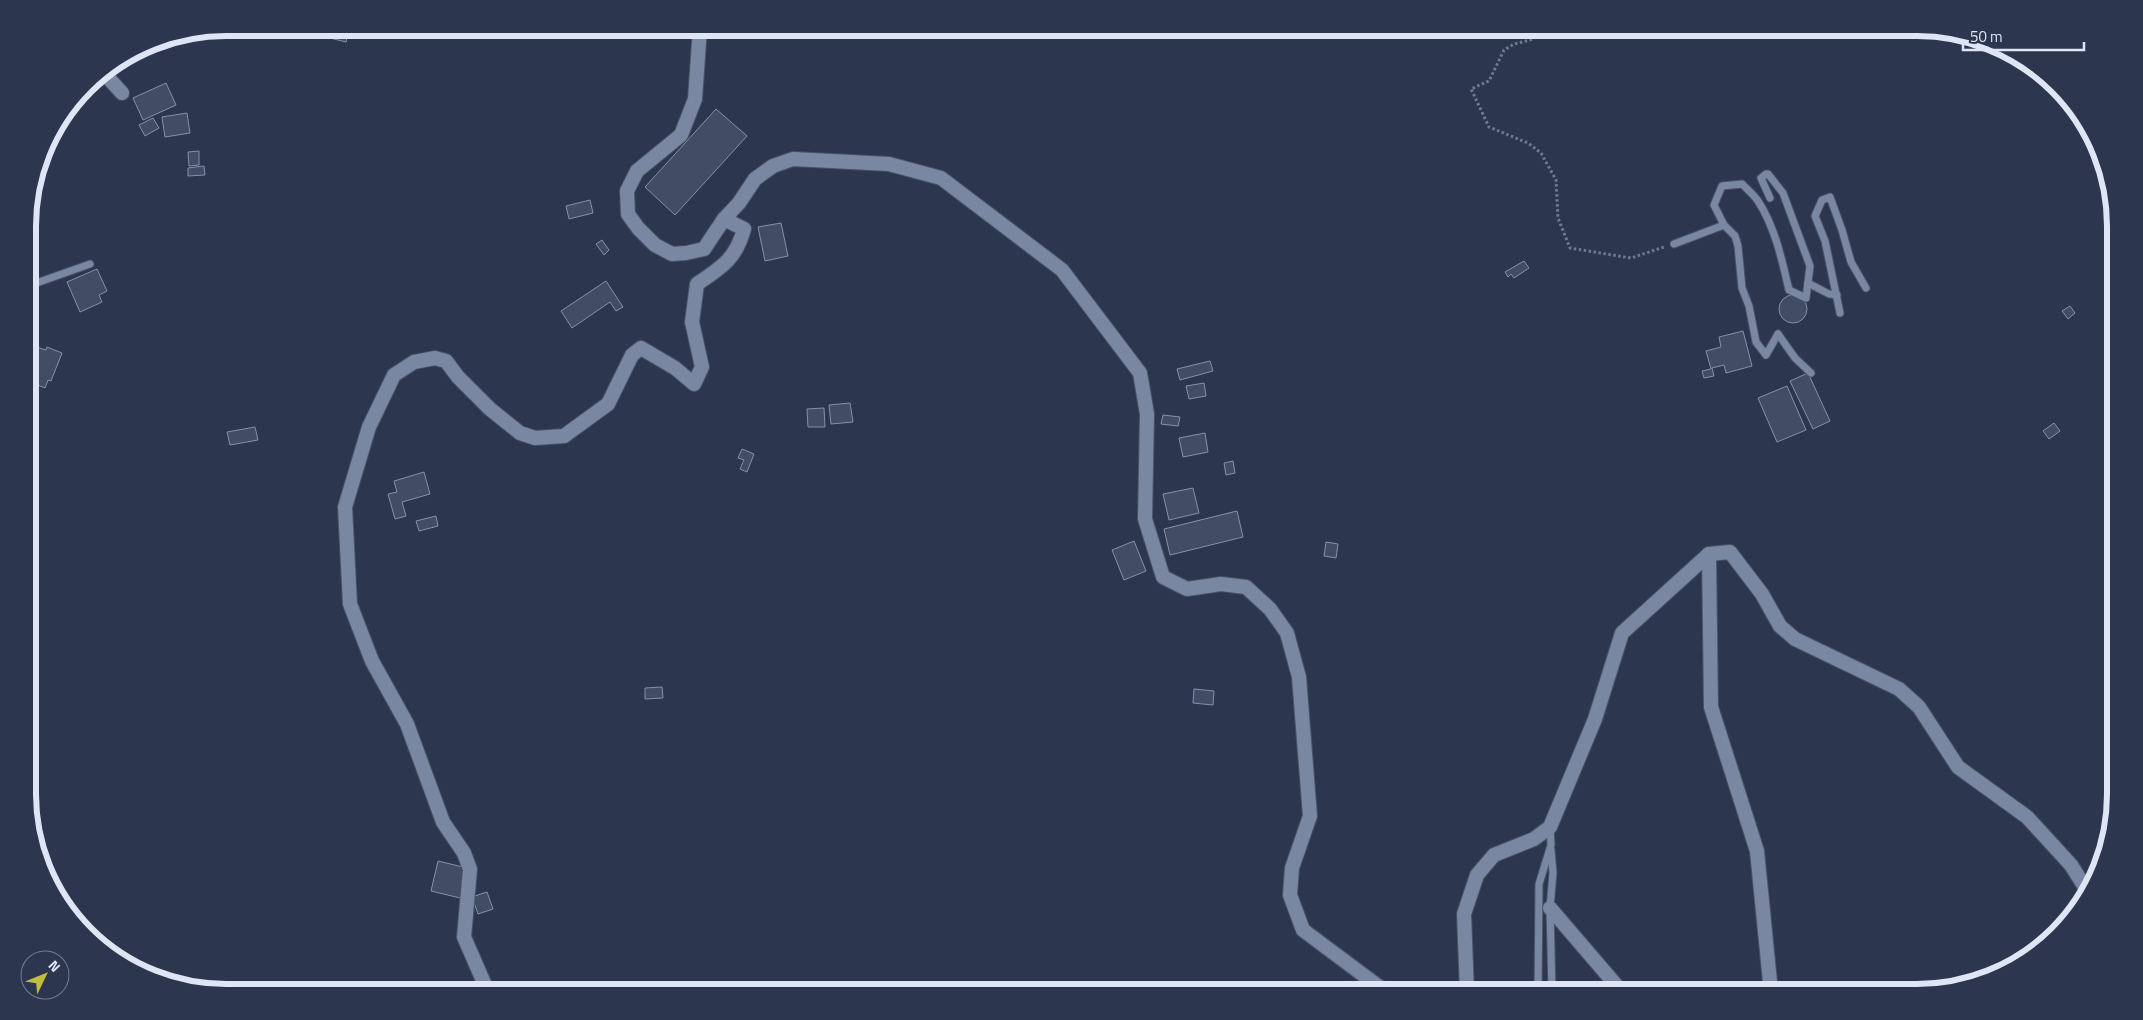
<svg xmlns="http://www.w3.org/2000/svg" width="2143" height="1020" font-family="'Titillium Web',sans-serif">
  <rect width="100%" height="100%" fill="#2c374f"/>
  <g fill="#414d65" stroke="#8491ad">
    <path d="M 377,28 L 387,28 L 388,35 L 380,36 Z"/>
    <path d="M 649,28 L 676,28 L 675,34 L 648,30 Z"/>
    <path d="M 332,29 L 348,33 L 346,42 L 330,38 Z"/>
    <path d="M 133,53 L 135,54 L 117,69 L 114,65 Z"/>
    <path d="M 166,83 L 176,105 L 143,120 L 133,98 Z"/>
    <path d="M 716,109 L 747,136 L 675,215 L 645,187 Z"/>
    <path d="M 187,113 L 190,133 L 165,137 L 162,117 Z"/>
    <path d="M 153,118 L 159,128 L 145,136 L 139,125 Z"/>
    <path d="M 199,151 L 199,165 L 189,166 L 188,152 Z"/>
    <path d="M 204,166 L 205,175 L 188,176 L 188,168 Z"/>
    <path d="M 590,200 L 593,213 L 569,219 L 566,206 Z"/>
    <path d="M 781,223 L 788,256 L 765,261 L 758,227 Z"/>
    <path d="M 602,240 L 609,250 L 604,255 L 596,244 Z"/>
    <path d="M 1524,261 L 1529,268 L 1514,278 L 1511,274 L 1508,277 L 1505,272 Z"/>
    <path d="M 97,269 L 107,291 L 99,295 L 102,302 L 80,312 L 67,282 Z"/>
    <path d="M 606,281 L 623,307 L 616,311 L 610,302 L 572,328 L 561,311 Z"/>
    <circle cx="1793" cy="309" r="14"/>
    <path d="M 2070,306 L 2075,313 L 2068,319 L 2062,311 Z"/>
    <path d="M 1743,331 L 1752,366 L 1726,373 L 1724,365 L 1712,368 L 1714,376 L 1704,378 L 1702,371 L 1711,369 L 1706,351 L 1721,347 L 1719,337 Z"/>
    <path d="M 33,346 L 46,350 L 47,347 L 62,353 L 51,381 L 48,380 L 45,388 L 28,381 L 28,357 Z"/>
    <path d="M 1210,361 L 1213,371 L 1180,380 L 1177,369 Z"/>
    <path d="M 1808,373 L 1830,421 L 1813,429 L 1790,381 Z"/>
    <path d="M 1204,383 L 1206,396 L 1189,399 L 1186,386 Z"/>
    <path d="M 1787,386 L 1806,430 L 1777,442 L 1758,398 Z"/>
    <path d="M 850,403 L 853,422 L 831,424 L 829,405 Z"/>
    <path d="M 824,408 L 825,427 L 808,427 L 807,409 Z"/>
    <path d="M 1163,415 L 1180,417 L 1178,426 L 1161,424 Z"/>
    <path d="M 2054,423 L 2060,431 L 2049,439 L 2043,431 Z"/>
    <path d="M 255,427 L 258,440 L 230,445 L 227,432 Z"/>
    <path d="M 1205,433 L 1208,452 L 1183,457 L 1179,438 Z"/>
    <path d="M 742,449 L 754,454 L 747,472 L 740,469 L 744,460 L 738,458 Z"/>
    <path d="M 1233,461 L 1235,473 L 1226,475 L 1224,463 Z"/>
    <path d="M 424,472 L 430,494 L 402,502 L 406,516 L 395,519 L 388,494 L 397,492 L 394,481 Z"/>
    <path d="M 1193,488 L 1199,513 L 1169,520 L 1163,494 Z"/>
    <path d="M 1237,511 L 1243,537 L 1170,555 L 1164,529 Z"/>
    <path d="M 436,516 L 438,526 L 419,531 L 416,521 Z"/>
    <path d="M 1134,541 L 1146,571 L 1124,580 L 1112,550 Z"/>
    <path d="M 1326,542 L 1338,544 L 1336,558 L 1324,556 Z"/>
    <path d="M 662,687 L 663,698 L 645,699 L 645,688 Z"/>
    <path d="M 1194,689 L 1214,691 L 1213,705 L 1193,703 Z"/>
    <path d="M 438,861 L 467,868 L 460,898 L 431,891 Z"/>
    <path d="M 487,892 L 493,909 L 478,914 L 472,897 Z"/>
  </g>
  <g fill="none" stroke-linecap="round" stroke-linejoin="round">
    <defs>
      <g id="lane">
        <path d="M 1770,198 L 1761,178 L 1766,174 L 1768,174 L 1783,193 L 1810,266 L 1806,298 L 1789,290 C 1782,260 1775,227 1758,201 C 1754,195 1747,189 1742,184 L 1722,186 L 1714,205 L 1724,225 L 1735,236 L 1738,246 L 1742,288 L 1749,306 L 1756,342 L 1766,355 L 1778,334"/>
        <path d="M 1674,244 L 1724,225"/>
        <path d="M 1808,283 L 1829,294 L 1837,295"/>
        <path d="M 28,286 L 90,264"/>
        <path d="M 1840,313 L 1825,241 L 1815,216 L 1822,200 L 1830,197 L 1842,230 L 1851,262 L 1866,288"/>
        <path d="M 1778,334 L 1795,358 L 1811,373"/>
        <path d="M 1551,850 L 1553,873 L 1550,908 L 1552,992"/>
        <path d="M 1538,992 L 1539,884 L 1551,845 L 1550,827"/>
      </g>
      <g id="street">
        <path d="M 700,28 L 695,99 L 681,135 L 637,171 L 627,191 L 628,214 L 638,228 L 655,245 L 672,254 L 686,253 L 704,249 L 724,219 L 739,203 L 755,179 L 773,166 L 793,159 L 889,164 L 941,178 L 1062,270 L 1140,373 L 1147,414 L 1145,519 L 1163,577 L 1187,589 L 1221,584 L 1246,587 L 1270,609 L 1287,633 L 1299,677 L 1310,816 L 1292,868 L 1290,895 L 1303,930 L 1386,992"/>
        <path d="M 103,72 L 122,93"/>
        <path d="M 1709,554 L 1711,707 L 1757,851 L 1771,992"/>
        <path d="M 1550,908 L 1622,992"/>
        <path d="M 488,992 L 464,937 L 470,869 L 464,853 L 443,822 L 407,724 L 372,661 L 350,604 L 345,507 L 369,427 L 394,375 L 414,362 L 435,358 L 446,361 L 458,377 L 490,409 L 520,433 L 535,438 L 564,436 L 608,404 L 632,355 L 641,348 L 675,368 L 694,384 L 702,367 L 692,322 L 697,284 C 721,268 736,259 744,229 L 724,219"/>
        <path d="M 1467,992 L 1464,914 L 1477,875 L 1494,855 L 1534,839 L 1550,827 L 1595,719 L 1622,633 L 1709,554 L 1730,552 L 1762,594 L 1780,626 L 1795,639 L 1899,689 L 1919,707 L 1958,767 L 2027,817 L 2071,865 L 2088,892"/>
      </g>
    </defs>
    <use href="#lane" stroke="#495266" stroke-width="9"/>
    <use href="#street" stroke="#495266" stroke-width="16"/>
    <path stroke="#70798e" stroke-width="3" stroke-dasharray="2.5 2.5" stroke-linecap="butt" d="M 1547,28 L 1546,32 L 1530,40 L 1514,44 L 1504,50 L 1489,81 L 1471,89 L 1489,127 L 1528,143 L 1541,153 L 1556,180 L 1558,218 L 1570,248 L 1631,258 L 1664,247"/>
    <use href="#lane" stroke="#7a87a2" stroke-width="7"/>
    <use href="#street" stroke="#7a87a2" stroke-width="14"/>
  </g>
  <path d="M0 0H2143V1020H0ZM226 36H1917A190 190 0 0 1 2107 226V794A190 190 0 0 1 1917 984H226A190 190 0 0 1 36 794V226A190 190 0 0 1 226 36Z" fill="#2c374f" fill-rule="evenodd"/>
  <path fill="none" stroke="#dee6f5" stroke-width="6" d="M226 36H1917A190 190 0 0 1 2107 226V794A190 190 0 0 1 1917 984H226A190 190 0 0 1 36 794V226A190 190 0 0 1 226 36Z"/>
  <g transform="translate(45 975) rotate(47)"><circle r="24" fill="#2c374f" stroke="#737d91"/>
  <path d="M0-4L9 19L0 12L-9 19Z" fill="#c2bd3f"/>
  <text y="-8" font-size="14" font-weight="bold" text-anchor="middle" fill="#dee6f5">N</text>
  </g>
  <path d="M1963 42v8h121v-8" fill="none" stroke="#dee6f5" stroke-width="2.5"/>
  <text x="1970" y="42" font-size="15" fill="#dee6f5" stroke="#2c374f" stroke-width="4" paint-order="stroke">50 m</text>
</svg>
